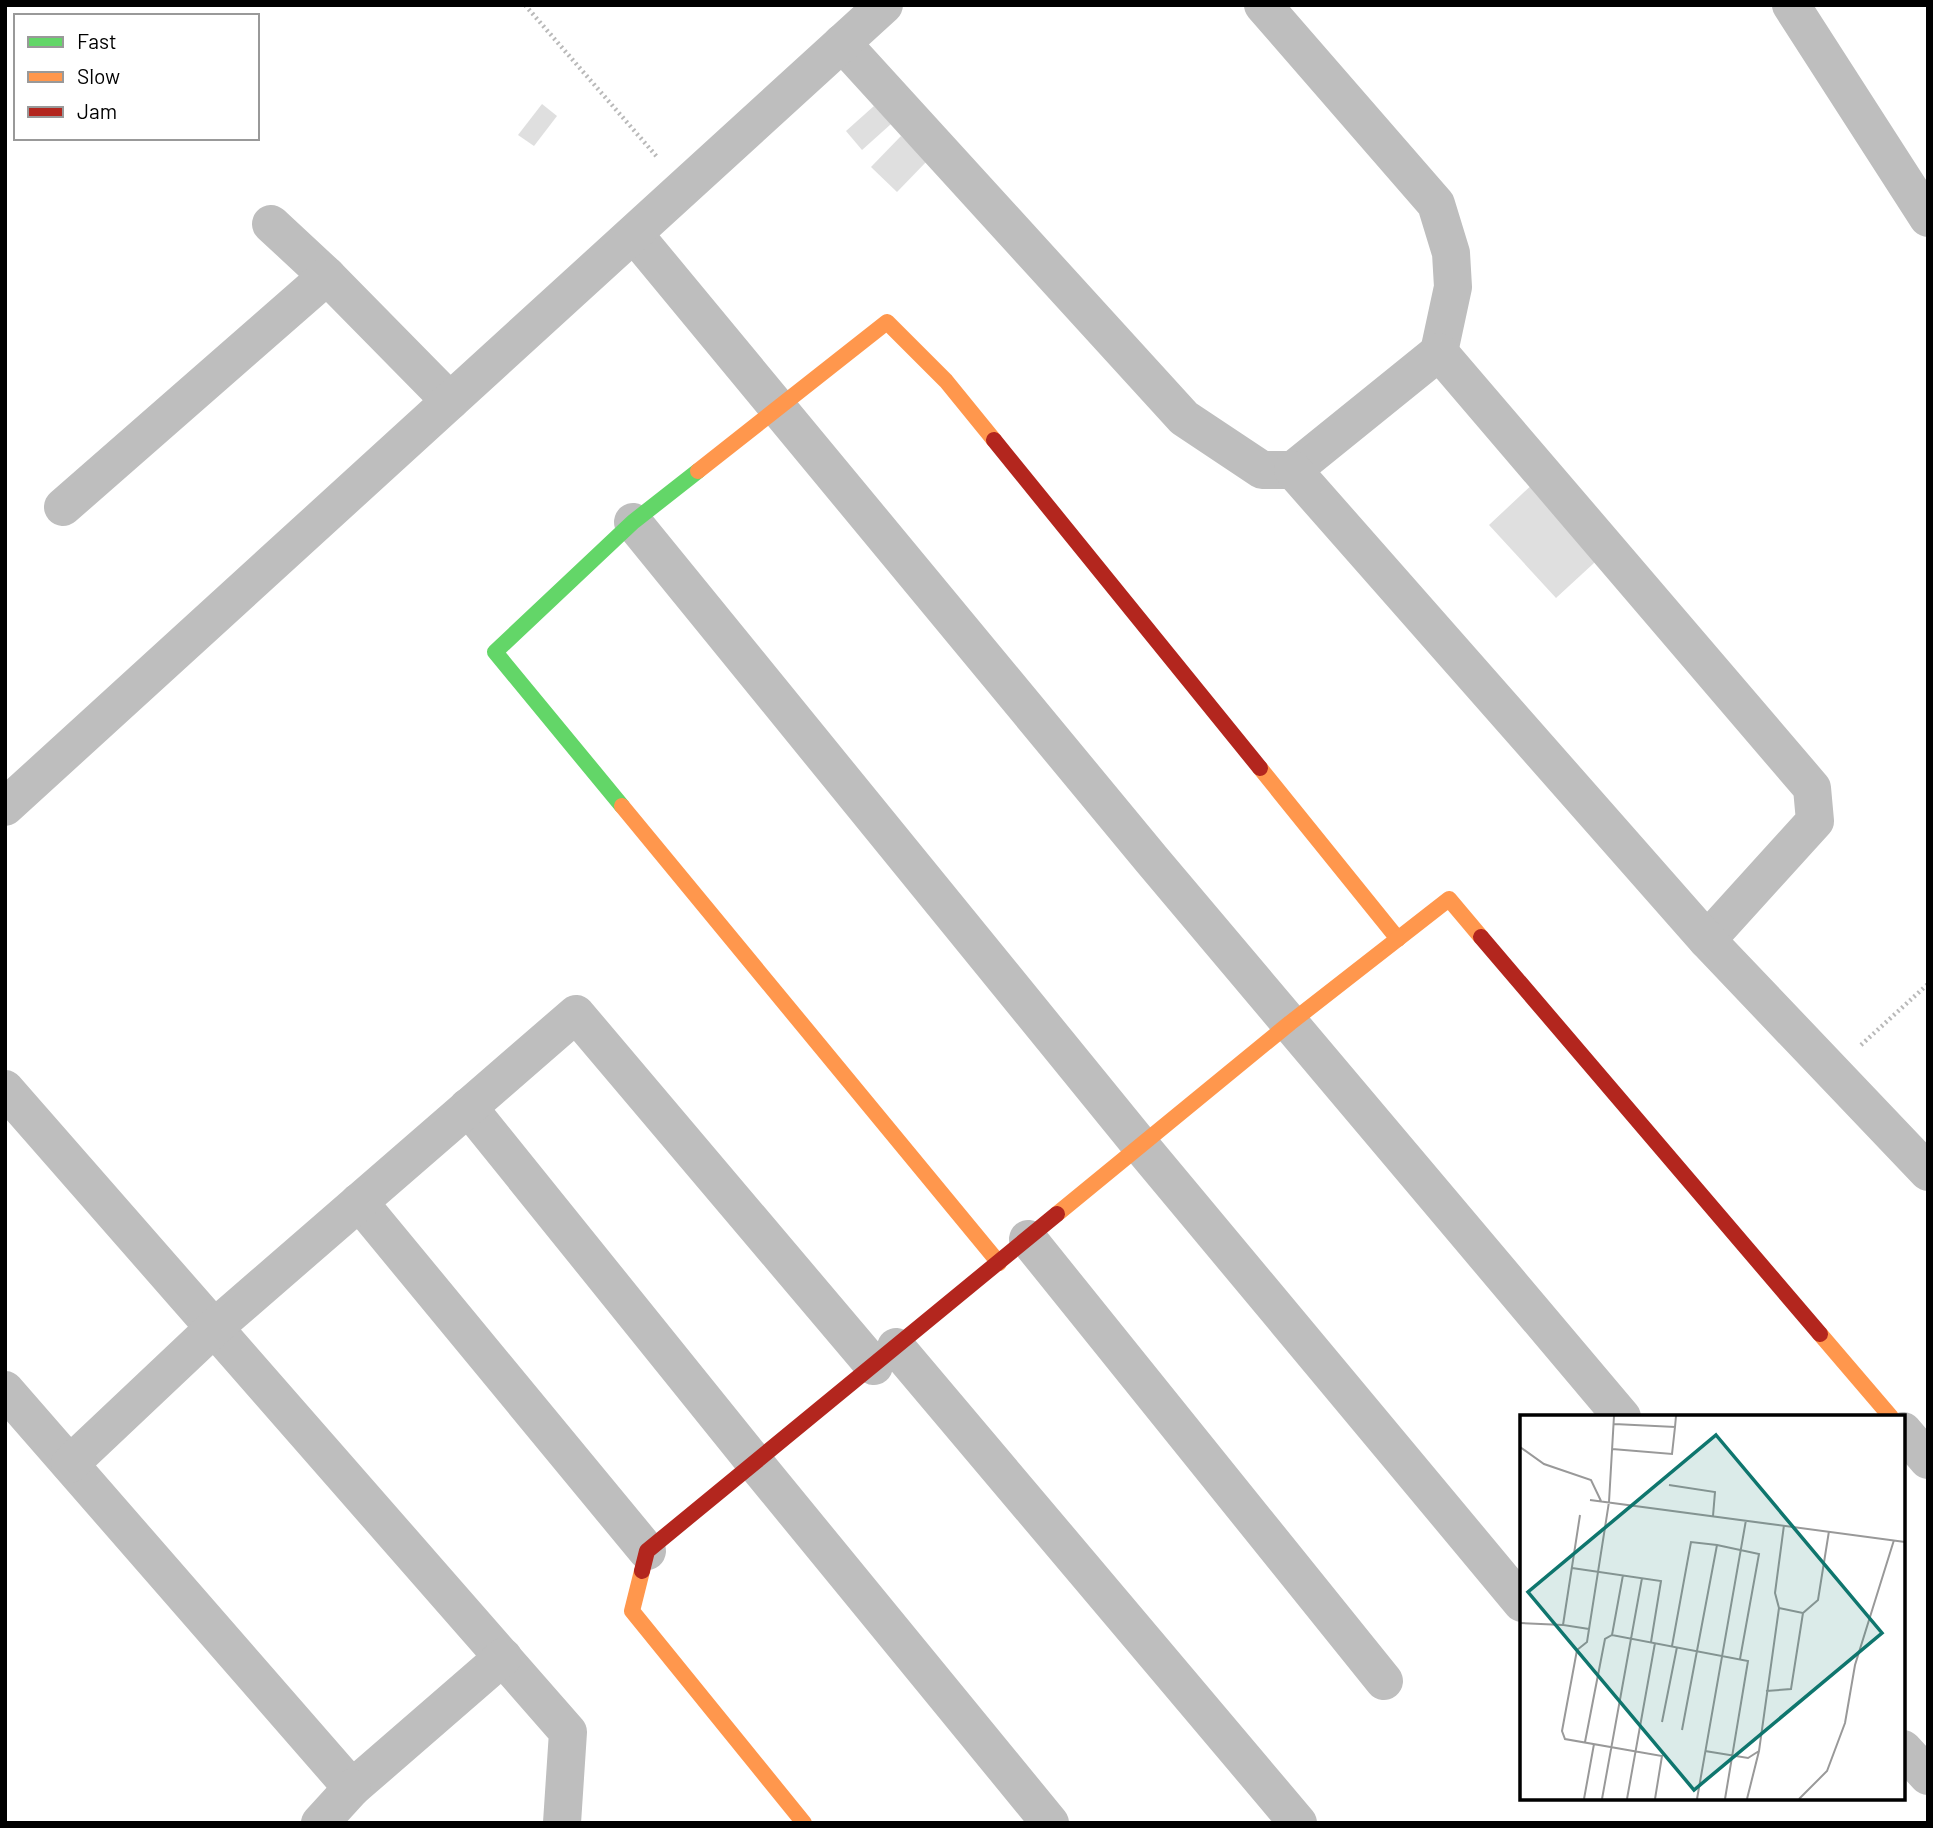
<svg xmlns="http://www.w3.org/2000/svg" width="1933" height="1828" font-family="Barlow,sans-serif">
  <rect width="100%" height="100%" fill="#fff"/>
  <g fill="#dfdfdf">
    <path d="M 542,104 L 557,116 L 534,146 L 518,135 Z"/>
    <path d="M 874,106 L 891,124 L 862,150 L 846,131 Z"/>
    <path d="M 901,136 L 927,161 L 897,192 L 871,167 Z"/>
    <path d="M 1538,479 L 1606,552 L 1556,598 L 1489,525 Z"/>
  </g>
  <g fill="none" stroke-linecap="round" stroke-linejoin="round">
    <g stroke="#b9b9b9" stroke-width="4.5" stroke-dasharray="2 3.5" stroke-linecap="butt">
      <path d="M 525,5 L 658,158"/>
      <path d="M 1861,1045 L 1928,984"/>
    </g>
    <g stroke="#bebebe" stroke-width="38">
      <path d="M 1263,5 L 1436,204 L 1451,253 L 1453,287 L 1439,352"/>
      <path d="M 1791,5 L 1928,218"/>
      <path d="M 842,43 L 1184,418 L 1262,470 L 1293,470 L 1439,352 L 1812,788 L 1815,821 L 1707,940"/>
      <path d="M 271,224 L 327,276"/>
      <path d="M 634,234 L 1152,860 L 1622,1417"/>
      <path d="M 1293,470 L 1707,940 L 1928,1172"/>
      <path d="M 63,507 L 327,276 L 450,401"/>
      <path d="M 633,522 L 1141,1146 L 1522,1603"/>
      <path d="M 5,807 L 884,5"/>
      <path d="M 5,1089 L 568,1732 L 562,1823"/>
      <path d="M 468,1107 L 755,1463 L 1050,1823"/>
      <path d="M 359,1202 L 647,1551"/>
      <path d="M 1028,1239 L 1384,1681"/>
      <path d="M 896,1347 L 1298,1823"/>
      <path d="M 5,1390 L 352,1788 L 503,1657"/>
      <path d="M 1903,1431 L 1928,1460"/>
      <path d="M 70,1464 L 214,1328 L 576,1014 L 874,1366"/>
      <path d="M 1903,1749 L 1928,1776"/>
      <path d="M 320,1823 L 352,1788"/>
    </g>
    <path stroke="#63d668" stroke-width="16" d="M 622,806 L 495,652 L 633,522 L 698,471"/>
    <g stroke="#ff974d" stroke-width="16">
      <path d="M 698,471 L 887,322 L 946,381 L 994,440"/>
      <path d="M 1260,768 L 1398,939"/>
      <path d="M 622,806 L 999,1263"/>
      <path d="M 1057,1214 L 1290,1023 L 1449,899 L 1481,937"/>
      <path d="M 1820,1334 L 1891,1417"/>
      <path d="M 642,1571 L 632,1611 L 804,1823"/>
    </g>
    <g stroke="#b3261e" stroke-width="16">
      <path d="M 994,440 L 1260,768"/>
      <path d="M 1481,937 L 1820,1334"/>
      <path d="M 642,1571 L 647,1551 L 1057,1214"/>
    </g>
  </g>
  <g transform="translate(1520 1415)">
    <rect width="385" height="385" fill="#fff"/>
    <path fill="none" stroke="#999" stroke-width="2" d="M 94,1 L 89,87 L 67,227 L 57,235 L 42,316 L 45,324 L 142,341 L 135,384M 94,9 L 155,12 L 156,1M 0,32 L 24,49 L 71,65 L 81,86M 92,34 L 152,39 L 155,12M 149,70 L 195,77 L 193,101M 70,85 L 385,127M 60,100 L 43,210 L 69,214M 52,153 L 141,166 L 131,227M 283,198 L 298,185 L 309,116M 0,208 L 43,210M 92,220 L 103,160M 152,231 L 171,127 L 197,130 L 239,139 L 220,244M 246,276 L 271,274 L 283,198 L 259,193M 142,307 L 157,232M 162,315 L 197,130M 65,327 L 85,224 L 92,220 L 228,246 L 205,384M 185,336 L 228,343 L 239,336M 64,384 L 74,329M 82,384 L 122,163M 107,384 L 135,228M 177,384 L 226,105M 227,384 L 239,336 L 259,193 L 255,178 L 264,110M 279,384 L 307,356 L 325,308 L 335,250 L 374,125"/>
    <path fill="#0f766e" fill-opacity="0.15" stroke="#0f766e" stroke-width="3.5" d="M 196,20 L 362,218 L 174,375 L 8,177 Z"/>
    <rect width="385" height="385" fill="none" stroke="#000" stroke-width="3.5"/>
  </g>
  <rect width="1933" height="1828" fill="none" stroke="#000000" stroke-width="14"/>
  <rect x="14" y="14" width="245" height="126" fill="#ffffff" stroke="#999999" stroke-width="2"/>
  <rect x="28" y="37" width="35" height="10" fill="#63d668" stroke="#999999" stroke-width="2"/>
  <text x="77" y="49" font-size="21" fill="#000000">Fast</text>
  <rect x="28" y="72" width="35" height="10" fill="#ff974d" stroke="#999999" stroke-width="2"/>
  <text x="77" y="84" font-size="21" fill="#000000">Slow</text>
  <rect x="28" y="107" width="35" height="10" fill="#b3261e" stroke="#999999" stroke-width="2"/>
  <text x="77" y="119" font-size="21" fill="#000000">Jam</text>
</svg>
